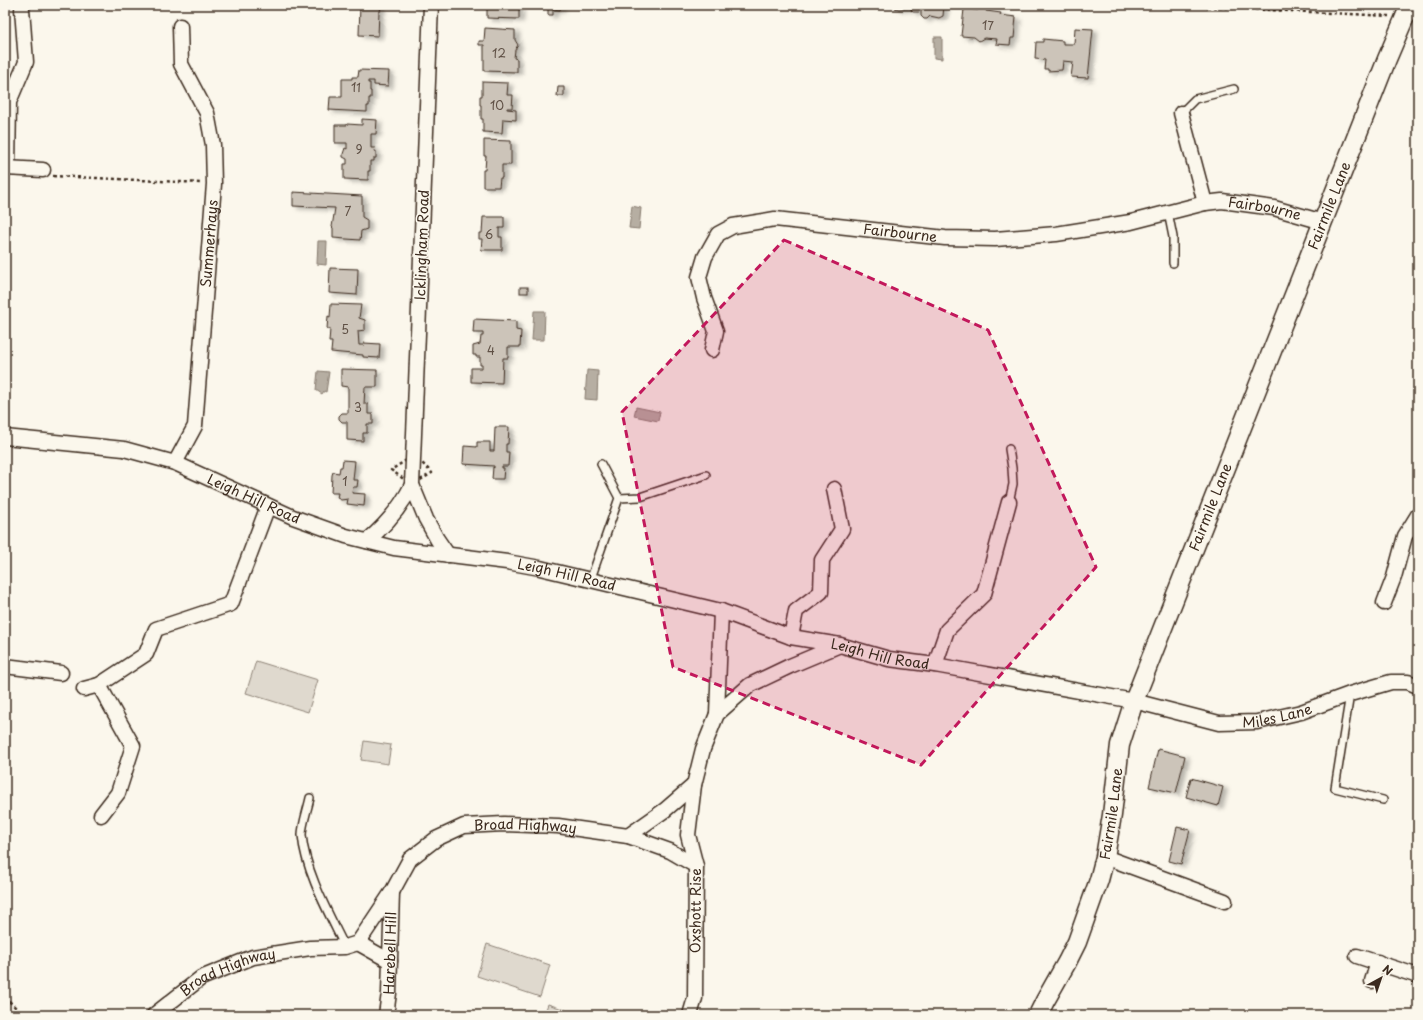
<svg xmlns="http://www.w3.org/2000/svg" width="1423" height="1020" font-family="'Playpen Sans',sans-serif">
  <defs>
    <filter id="shadow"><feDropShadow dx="4.5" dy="2.5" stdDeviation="2" flood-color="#0004"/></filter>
  </defs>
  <rect width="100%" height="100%" fill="#fbf7ec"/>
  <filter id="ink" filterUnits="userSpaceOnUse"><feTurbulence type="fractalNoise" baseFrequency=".025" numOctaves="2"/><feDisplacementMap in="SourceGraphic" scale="8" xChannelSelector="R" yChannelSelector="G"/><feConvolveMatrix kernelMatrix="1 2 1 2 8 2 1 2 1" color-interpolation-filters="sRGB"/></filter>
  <g filter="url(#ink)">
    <g fill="#dfd9ce" stroke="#8d8276">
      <path d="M 256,661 L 318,680 L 308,712 L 246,693 Z"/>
      <path d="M 364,741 L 391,745 L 388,764 L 361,760 Z"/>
      <path d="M 487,944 L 550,965 L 540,997 L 477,976 Z"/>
      <path d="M 548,1004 L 577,1014 L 577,1015 L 544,1015 Z"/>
    </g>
    <g fill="#b6aea2" stroke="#85796d">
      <path d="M 934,37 L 942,37 L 942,59 L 934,58 Z"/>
      <path d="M 632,206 L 641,208 L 639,229 L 629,228 Z"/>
      <path d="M 318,241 L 327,241 L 326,265 L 317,264 Z"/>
      <path d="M 534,311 L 545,311 L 544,340 L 532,340 Z"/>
      <path d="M 587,370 L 598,371 L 597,400 L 585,399 Z"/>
      <path d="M 318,371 L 329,372 L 326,392 L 324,391 L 322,394 L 316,390 Z"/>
      <path d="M 636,407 L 660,412 L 658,421 L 634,416 Z"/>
    </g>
    <g fill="#ccc4b9" stroke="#3b2a1e" filter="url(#shadow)">
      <path d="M 360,5 L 381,6 L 380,12 L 379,12 L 378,36 L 359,35 Z"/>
      <path d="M 487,5 L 519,6 L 519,19 L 487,18 Z"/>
      <path d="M 548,5 L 561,5 L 560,10 L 553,9 L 553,15 L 548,15 Z"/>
      <path d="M 895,5 L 944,5 L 943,16 L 939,18 L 930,16 L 927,19 L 924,19 L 921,16 L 921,10 L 919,12 L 913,12 L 911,10 L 911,8 L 899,9 L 895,8 Z"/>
      <path d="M 978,7 L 986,7 L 986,11 L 1001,13 L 1000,15 L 1016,17 L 1014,38 L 1011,38 L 1010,45 L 996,44 L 997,39 L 984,38 L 979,41 L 974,37 L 961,36 L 964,9 L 978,10 Z"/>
      <path d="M 485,28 L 515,30 L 515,40 L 518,45 L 515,50 L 514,58 L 517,59 L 517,72 L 484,71 L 484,45 L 479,45 L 479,41 L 484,41 Z"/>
      <path d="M 1075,28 L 1093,29 L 1088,78 L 1071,77 L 1073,62 L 1063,61 L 1062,70 L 1048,71 L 1048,69 L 1044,69 L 1045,60 L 1035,59 L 1036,42 L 1043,42 L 1043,39 L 1063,41 L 1063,44 L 1074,44 Z"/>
      <path d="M 359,70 L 389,71 L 388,86 L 374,85 L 374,81 L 368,81 L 368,83 L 370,83 L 370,91 L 371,91 L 371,98 L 369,98 L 369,106 L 367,106 L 367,112 L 329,110 L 330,97 L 342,97 L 342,79 L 352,79 L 352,77 L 358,77 Z"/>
      <path d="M 482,82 L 508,83 L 507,95 L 513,95 L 512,108 L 507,108 L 507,109 L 516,110 L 516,120 L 503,119 L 502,133 L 483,132 L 483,119 L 481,119 L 481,105 L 480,105 L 480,96 L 482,96 Z"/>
      <path d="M 558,87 L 564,87 L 564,96 L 557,96 Z"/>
      <path d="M 362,119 L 377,120 L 376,134 L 371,134 L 371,148 L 375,148 L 374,151 L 376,151 L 376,158 L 374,158 L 374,161 L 370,161 L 370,171 L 368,171 L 368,180 L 344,179 L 344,164 L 347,164 L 347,159 L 343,157 L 343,154 L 345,148 L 347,149 L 347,143 L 335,143 L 335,125 L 347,125 L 347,124 L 362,125 Z"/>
      <path d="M 484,140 L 511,141 L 511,165 L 502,165 L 502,178 L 500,178 L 499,187 L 483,187 L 483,170 L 485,170 L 486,156 L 484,156 Z"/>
      <path d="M 293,192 L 362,196 L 362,217 L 367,220 L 367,229 L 361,231 L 360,240 L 333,238 L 333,228 L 332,227 L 335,208 L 293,206 Z"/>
      <path d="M 483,217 L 504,217 L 504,228 L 499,228 L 499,237 L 502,237 L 502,250 L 481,250 L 482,239 L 479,239 L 479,233 L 482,233 Z"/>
      <path d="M 330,268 L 358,269 L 357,295 L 329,293 Z"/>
      <rect x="520" y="287" width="8" height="6"/>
      <path d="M 331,304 L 361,305 L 359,318 L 365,320 L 365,330 L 358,331 L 359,345 L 364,345 L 364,343 L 380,344 L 379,358 L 363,357 L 363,355 L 331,352 L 332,342 L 329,342 L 330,329 L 327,329 L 328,316 L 330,317 Z"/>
      <path d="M 474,319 L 516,321 L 516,330 L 521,331 L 520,347 L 508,347 L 508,358 L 503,358 L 502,383 L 471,382 L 471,368 L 482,368 L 482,365 L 480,365 L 480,357 L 476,357 L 476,355 L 473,355 L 473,346 L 480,344 L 481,336 L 483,336 L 483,333 L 473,333 Z"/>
      <path d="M 341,369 L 377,370 L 377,387 L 365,387 L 364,404 L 368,404 L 368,414 L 373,414 L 373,424 L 367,424 L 367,433 L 363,433 L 363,441 L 347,440 L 347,422 L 342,422 L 339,419 L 339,416 L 342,413 L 348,413 L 348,387 L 341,386 Z"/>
      <path d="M 495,427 L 509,427 L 508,444 L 506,444 L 506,452 L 509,452 L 508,466 L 502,466 L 502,468 L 504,468 L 503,479 L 492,479 L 493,467 L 494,468 L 494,466 L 463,464 L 464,446 L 477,447 L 477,442 L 490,442 L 490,451 L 494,451 Z"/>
      <path d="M 343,460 L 355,461 L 353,480 L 358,480 L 357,487 L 353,487 L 352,493 L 365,494 L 364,506 L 347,504 L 348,499 L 341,500 L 337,498 L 338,493 L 331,493 L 332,475 L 333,472 L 339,473 L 340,467 L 342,467 Z"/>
      <path d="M 1158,749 L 1185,756 L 1176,793 L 1149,787 Z"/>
      <path d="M 1191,778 L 1223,787 L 1218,806 L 1186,797 Z"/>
      <path d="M 1177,827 L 1190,830 L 1181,864 L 1169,861 Z"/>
    </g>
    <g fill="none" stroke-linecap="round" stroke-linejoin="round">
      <defs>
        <g id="service">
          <path d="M 1181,113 L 1195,99 L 1234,89"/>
          <path d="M 1168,212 L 1173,237 L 1173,263"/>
          <path d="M 619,498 L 640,497 L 706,475"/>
          <path d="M 1009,502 L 1013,484 L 1012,468 L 1009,449"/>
          <path d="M 590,581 L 619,498 L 601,464"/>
          <path d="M 1350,694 L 1335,788 L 1383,800"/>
          <path d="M 310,798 C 308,808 302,825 302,835 C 305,871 329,914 345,947"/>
        </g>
        <g id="minor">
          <path d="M 431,5 L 412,485 L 426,519 L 437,539 L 448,555"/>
          <path d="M 1181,113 L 1205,203"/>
          <path d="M 5,168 L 43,170"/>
          <path d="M 8,168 L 9,102 L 26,62 L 22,9"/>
          <path id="s1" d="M 712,350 L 716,331 L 704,298 L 699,277 L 705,257 L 718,234 L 733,226 L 775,219 L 945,238 L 995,239 L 1056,234 L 1131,222 L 1205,203 L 1222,201 L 1274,208 L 1323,222"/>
          <path id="s2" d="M 5,437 L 124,449 L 175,463 L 293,517 L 346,536 L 394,548 L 507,562 L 540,568 L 721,611 L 791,637 L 840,645 L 889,659 L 935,665 L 1134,701 L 1219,723 L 1257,722 L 1301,712 L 1350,694 L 1391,682 L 1408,682 L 1418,686"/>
          <path id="s3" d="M 175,463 L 195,426 L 214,184 L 213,145 L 207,113 L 181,64 L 180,26"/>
          <path d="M 367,541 C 386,525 401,507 412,485"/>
          <path d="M 1384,603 L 1394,577 L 1405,536 L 1418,515"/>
          <path d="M 791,637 L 796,611 L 821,592 L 822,560 L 842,529 L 834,489"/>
          <path d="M 935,665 L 947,630 L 984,594 L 1009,502"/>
          <path d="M 5,666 L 61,673"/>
          <path d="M 99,685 L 133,746 L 118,793 L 101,815"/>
          <path d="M 84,689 L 99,685 L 146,654 L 156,629 L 231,604 L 268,506"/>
          <path d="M 717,714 L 721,611"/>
          <path d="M 628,836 L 665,810 L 694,785"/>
          <path d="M 1105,857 L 1225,901"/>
          <path d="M 358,943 L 390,961"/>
          <path d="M 1357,956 L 1418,976"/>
          <path d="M 1372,981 L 1378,962"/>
          <path id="s4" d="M 154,1015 L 201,978 L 253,957 L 310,948 L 345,947 L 358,943 L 392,892 L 410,859 L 436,839 L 464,826 L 504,824 L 558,826 L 628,836 L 670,851 L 696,866"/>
          <path id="s5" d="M 386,1015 L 389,993 L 392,892"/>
          <path id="s6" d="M 690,1015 L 695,998 L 696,866 L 688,835 L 694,785 L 703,749 L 717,714 L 750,685 L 790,666 L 840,645"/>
        </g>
        <g id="tertiary">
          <path id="s7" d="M 1038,1015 L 1045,1001 L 1067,962 L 1077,942 L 1099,880 L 1105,857 L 1112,815 L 1120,745 L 1134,701 L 1387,59 L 1410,5"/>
        </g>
      </defs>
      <use href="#service" stroke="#3b2a1e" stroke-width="10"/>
      <use href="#minor" stroke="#3b2a1e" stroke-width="17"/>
      <use href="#tertiary" stroke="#3b2a1e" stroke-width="21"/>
      <g stroke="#3b2a1e" stroke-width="2.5" stroke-dasharray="3 3" stroke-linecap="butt">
        <path d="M 1171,5 L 1389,16"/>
        <path d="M 53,176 L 202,183"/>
        <path d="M 414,455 L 432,473 L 412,485 L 391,470 Z"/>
        <path d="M 5,997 L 23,1015"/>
      </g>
      <use href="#service" stroke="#fbf7ec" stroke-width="7"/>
      <use href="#minor" stroke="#fbf7ec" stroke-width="14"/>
      <use href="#tertiary" stroke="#fbf7ec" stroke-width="18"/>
    </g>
  </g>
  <path fill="#c2185b" fill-opacity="0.2" stroke="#c2185b" stroke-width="3" stroke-dasharray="8 5" stroke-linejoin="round" d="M 784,240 L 988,330 L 1096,567 L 921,765 L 673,667 L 622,412 Z"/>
  <g text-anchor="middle" stroke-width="3" stroke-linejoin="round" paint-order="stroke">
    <g font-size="12" fill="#5f5045">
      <text x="988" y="30">17</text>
      <text x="499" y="58">12</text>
      <text x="356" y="92">11</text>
      <text x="497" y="110">10</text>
      <text x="359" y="154">9</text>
      <text x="348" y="216">7</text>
      <text x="489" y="239">6</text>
      <text x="345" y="334">5</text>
      <text x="491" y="355">4</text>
      <text x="358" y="412">3</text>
      <text x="345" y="486">1</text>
    </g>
    <g font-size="14" fill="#3b2a1e" stroke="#fbf7ec">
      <text dy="5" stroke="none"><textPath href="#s7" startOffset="864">Fairmile Lane</textPath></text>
      <text dy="5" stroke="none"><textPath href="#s1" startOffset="678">Fairbourne</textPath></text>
      <text dy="5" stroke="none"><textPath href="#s1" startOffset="309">Fairbourne</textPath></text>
      <text dy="5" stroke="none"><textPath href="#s3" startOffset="225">Summerhays</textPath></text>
      <text transform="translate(422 245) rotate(-88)" y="5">Icklingham Road</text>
      <text dy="5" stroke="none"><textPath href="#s2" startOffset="259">Leigh Hill Road</textPath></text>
      <text dy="5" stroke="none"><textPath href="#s7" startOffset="540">Fairmile Lane</textPath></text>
      <text dy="5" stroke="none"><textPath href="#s2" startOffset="583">Leigh Hill Road</textPath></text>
      <text dy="5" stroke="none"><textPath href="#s2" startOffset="907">Leigh Hill Road</textPath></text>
      <text dy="5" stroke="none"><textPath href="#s2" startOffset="1312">Miles Lane</textPath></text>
      <text dy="5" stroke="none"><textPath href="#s7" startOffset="216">Fairmile Lane</textPath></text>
      <text dy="5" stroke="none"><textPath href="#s4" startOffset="446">Broad Highway</textPath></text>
      <text dy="5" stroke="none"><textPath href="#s6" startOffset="105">Oxshott Rise</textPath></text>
      <text dy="5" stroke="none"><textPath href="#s5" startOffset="62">Harebell Hill</textPath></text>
      <text dy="5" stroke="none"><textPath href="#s4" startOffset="87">Broad Highway</textPath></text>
    </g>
  </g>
  <rect width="1423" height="1020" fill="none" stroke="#fbf7ec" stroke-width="20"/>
  <rect x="10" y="10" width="1403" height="1000" fill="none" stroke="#3b2a1e" stroke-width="1.5" filter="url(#ink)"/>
  <g transform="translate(1381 978) rotate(40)" stroke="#fbf7ec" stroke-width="3" paint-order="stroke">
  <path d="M0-3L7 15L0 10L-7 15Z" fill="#3b2a1e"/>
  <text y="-6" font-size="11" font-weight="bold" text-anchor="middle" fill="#3b2a1e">N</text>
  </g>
</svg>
